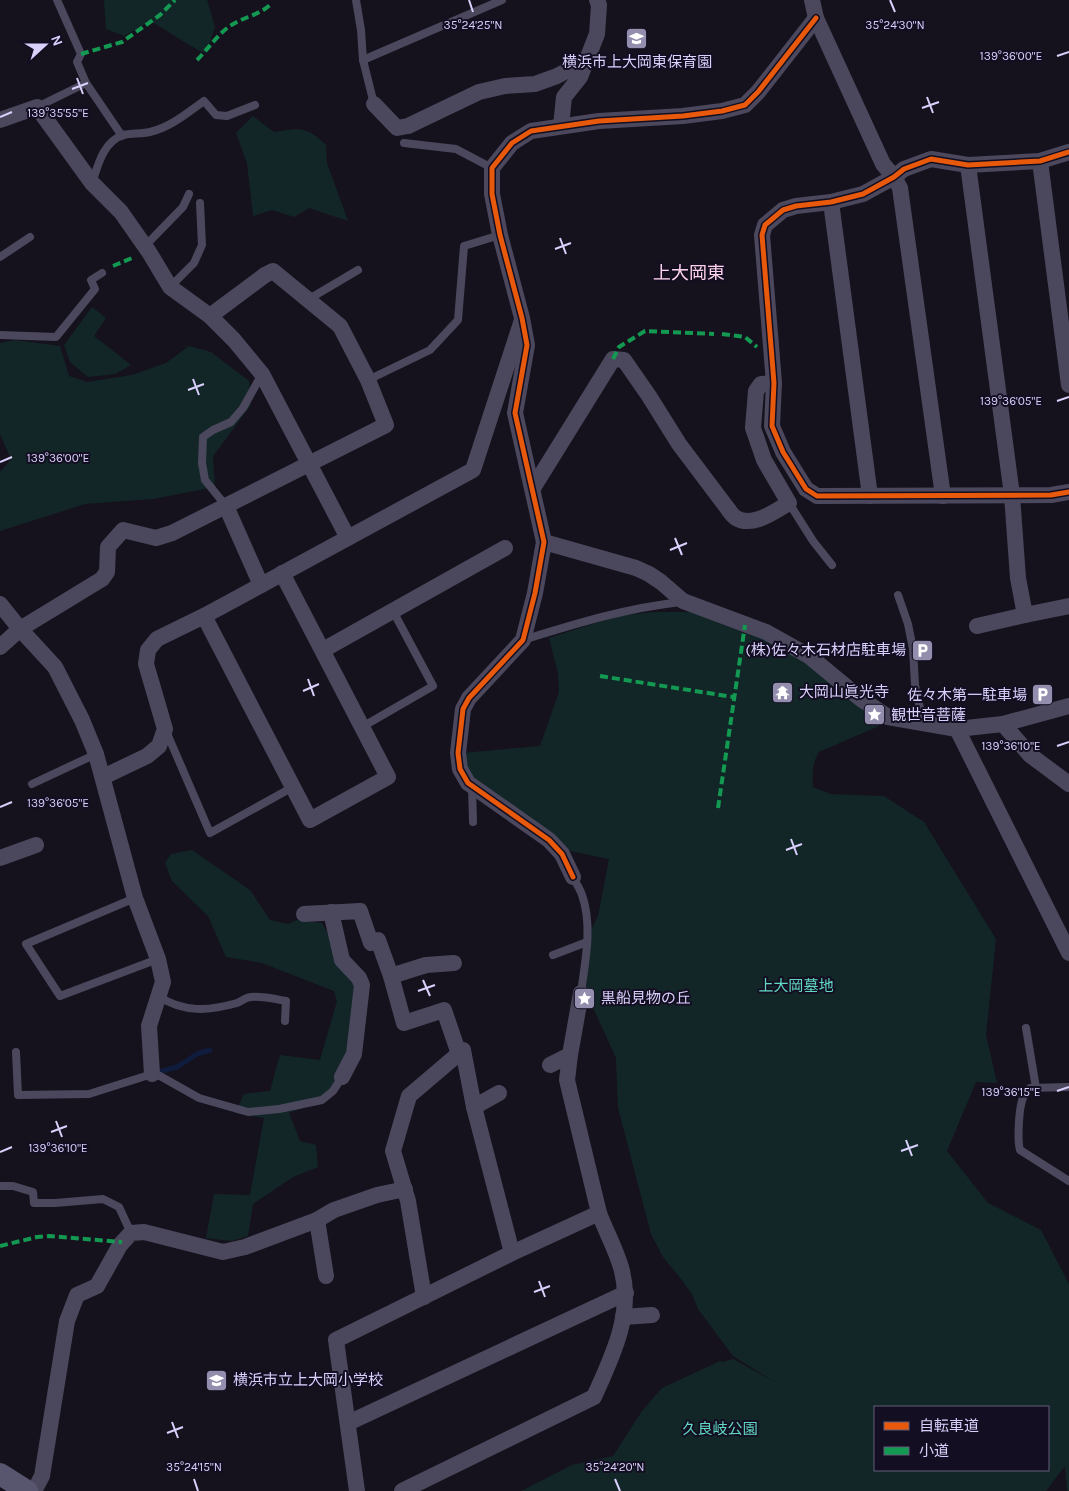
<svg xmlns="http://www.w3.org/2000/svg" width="1069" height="1491" font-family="Karla,'Noto Sans JP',sans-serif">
  <rect width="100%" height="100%" fill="#15121d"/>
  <g fill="#122628" fill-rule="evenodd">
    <path d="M 104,0 L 207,0 L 215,27 L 208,47 L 204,53 C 185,44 169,31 150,21 L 124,36 L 106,29 Z"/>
    <path d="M 253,116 L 274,132 C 301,128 306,126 326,145 L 327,163 L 348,221 L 309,208 L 294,217 L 272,210 L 253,216 L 247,163 L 236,133 Z"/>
    <path d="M 92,307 L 106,318 L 94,336 L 131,365 L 115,374 L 88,377 L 70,362 L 64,345 Z"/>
    <path d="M 15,340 L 60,346 L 69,376 L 87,382 L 132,375 L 166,363 L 189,346 L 211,352 L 249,381 L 251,405 L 213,456 L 215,487 L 153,499 L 85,504 L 0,531 L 0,472 L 11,459 L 0,434 L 0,343 Z"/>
    <path d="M 654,612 L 691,612 L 801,654 L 873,711 L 872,717 L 879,726 L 819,752 C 812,763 812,774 813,787 L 831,794 L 884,796 L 924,822 L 996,939 L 986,1035 L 997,1083 L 976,1082 L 947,1151 L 988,1203 L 1041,1230 L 1069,1284 L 1069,1491 L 1067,1491 L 1065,1466 L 1046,1491 L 521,1491 L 572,1465 L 613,1456 L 642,1411 L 662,1388 L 720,1361 L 723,1362 L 733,1359 L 775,1382 L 733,1356 L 698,1309 L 692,1294 L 681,1279 L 663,1257 L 651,1234 L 618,1108 L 616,1058 L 586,992 L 590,932 L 598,916 L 609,859 L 570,851 L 547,831 L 468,773 L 462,753 L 540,746 L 559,692 L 558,674 L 549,638 L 617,616 ZM 875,1407 L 1048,1407 L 1048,1470 L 875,1470 Z"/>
    <path d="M 192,850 L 250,890 L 270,920 L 288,924 L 297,920 L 322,923 L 357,986 L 350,1048 L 327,1099 L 289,1113 L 300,1141 L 316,1145 L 318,1167 L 293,1177 L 253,1204 L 248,1236 L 232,1241 L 206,1238 L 214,1194 L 250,1195 L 264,1118 L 235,1113 L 244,1094 L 270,1091 L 280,1055 L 320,1060 L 337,1001 L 334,991 L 262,963 L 226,957 L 208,916 L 172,881 L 165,863 L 171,854 Z"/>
  </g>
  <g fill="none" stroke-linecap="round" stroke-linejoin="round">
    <path stroke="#0f1c3d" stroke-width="5" d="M 158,1072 L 177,1067 L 197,1054 L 210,1050"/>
    <g stroke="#4b485d" stroke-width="8">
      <path d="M 57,0 L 81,54 L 77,62 L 86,83"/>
      <path d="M 356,0 L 361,30 L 363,60 L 374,104"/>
      <path d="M 363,60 L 502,0"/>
      <path d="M 37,107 L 86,83 L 122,136"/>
      <path d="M 404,143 L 456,149 L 492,168"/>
      <path d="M 92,183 C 98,165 103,142 123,135 C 132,133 141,134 150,132 C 171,127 187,113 204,101 L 216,115 L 227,116 L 255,105"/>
      <path d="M 145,246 L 183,207 L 189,194"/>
      <path d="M 0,257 L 30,237"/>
      <path d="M 170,287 L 194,263 L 202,245 L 200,203"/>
      <path d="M 309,299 L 358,270"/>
      <path d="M 0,335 L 56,337 L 95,289 L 91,280 L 102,273"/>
      <path d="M 368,380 L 430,350 L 458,320 L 464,246 L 500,235"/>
      <path d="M 789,503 L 813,541 L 832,565"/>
      <path d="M 226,506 L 205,480 L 202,463 L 203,437 L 213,430 L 231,422 L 243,408 L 262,374"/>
      <path d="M 898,595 L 908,624 L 913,649 L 915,685 L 923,722"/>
      <path d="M 523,640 C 575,624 626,608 681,602"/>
      <path d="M 362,727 L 433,686 L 393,611"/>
      <path d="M 166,731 L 210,833 L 293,787"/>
      <path d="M 32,784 L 96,754"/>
      <path d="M 472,786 L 473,822"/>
      <path d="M 573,877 C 576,883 580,889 582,895 C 593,926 585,962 581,993"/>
      <path d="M 135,898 L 26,944 L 60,996 L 158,959"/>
      <path d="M 553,955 L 587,942"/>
      <path d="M 158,996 C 184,1013 209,1011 237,1003 C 242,1001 246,997 251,997 C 262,996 275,999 286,1001 L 285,1021"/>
      <path d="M 1026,1028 L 1036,1088"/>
      <path d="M 16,1052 L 18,1095 L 89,1094 L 152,1074 L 160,1076 L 199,1098 L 248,1112 L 279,1109 L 322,1100 L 333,1091 L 342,1077"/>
      <path d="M 1069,1087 L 1030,1088 C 1027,1091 1024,1094 1023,1098 C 1019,1107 1017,1140 1020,1150 L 1069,1181"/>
      <path d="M 0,1186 L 13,1186 L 33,1192 L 34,1203 L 55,1203 L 103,1199 L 119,1207 L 131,1233"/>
    </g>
    <g stroke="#4b485d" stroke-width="16">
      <path d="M 812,0 L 816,18 L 883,164 L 894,177 L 900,188 L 943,496"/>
      <path d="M 374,104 L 397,128 L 408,126 L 479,92 L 505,86 L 535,84 L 557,76 L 587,60"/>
      <path d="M 0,120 L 37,107 L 92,183 L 121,212 L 149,252 L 170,287 L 210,316 L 234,340 L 262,374 L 348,538"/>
      <path d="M 561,126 L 564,97 L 580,77 L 597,34 L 599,5 L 597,0"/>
      <path d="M 1069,152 L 1040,161 L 968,165 L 931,159 L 904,169 L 894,177 L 863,194 L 831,202 L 796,206 L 783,210 L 765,225 L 762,235 L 774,383 L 772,426 L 783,452 L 806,489 L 817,496 L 1051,495 L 1069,492"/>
      <path d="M 1040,161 L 1069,385"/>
      <path d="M 968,165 L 1012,495 L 1018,578 L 1025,615 L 1069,606"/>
      <path d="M 831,202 L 870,496"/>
      <path d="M 533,488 L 613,359 L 624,360 L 649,396 L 679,444 L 728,509 C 730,512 733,516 736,518 C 753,528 775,511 789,503 L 764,460 L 753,428 L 756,391 L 761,384 L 774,383"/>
      <path d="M 226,506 L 261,585"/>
      <path d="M 544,542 L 636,568 L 649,574 L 661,582 L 683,601 L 766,632 L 809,656 L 861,699 L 888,717 L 957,729 L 1003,724 L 1069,706"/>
      <path d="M 0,604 L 20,629 L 55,667 L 82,720 L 96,754 L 135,898 L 158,959 L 163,982 L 149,1026 L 152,1074"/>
      <path d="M 204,616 L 310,820 L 388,777 L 282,573"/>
      <path d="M 977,626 L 1025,615"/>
      <path d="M 0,647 L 20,629 L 102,579 L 107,572 L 108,547 L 123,530 L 156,538 L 172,533 L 386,425 L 368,380 L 340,326 L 273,271 L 265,275 L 210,316"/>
      <path d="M 323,650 L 505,548"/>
      <path d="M 1003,724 L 1030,755 L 1069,784"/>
      <path d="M 957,729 L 1069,953"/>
      <path d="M 103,777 L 147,756 L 159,746 L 165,729 L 146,664 L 148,650 L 157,639 L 204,616 L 473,470 L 522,320"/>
      <path d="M 0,858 L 36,845"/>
      <path d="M 573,877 L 562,854 L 549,840 L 468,783 L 460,769 L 458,753 L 463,709 L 469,698 L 523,640 L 535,593 L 544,542 L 515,413 L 527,345 L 522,318 L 500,235 L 492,194 L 492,168 L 512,143 L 531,131 L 599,121 L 683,116 L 722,111 L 745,105 L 758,92 L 816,18"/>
      <path d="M 331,912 L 342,960 L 359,978 L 362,985 L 354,1054 L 342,1077"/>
      <path d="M 304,914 L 360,911 L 371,943 L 378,940 L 391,976 L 404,1023 L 444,1010 L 459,1054"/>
      <path d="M 391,976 L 426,965 L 454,963"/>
      <path d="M 581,993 L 570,1055 L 567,1080 L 599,1213"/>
      <path d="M 550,1065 L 570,1055"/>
      <path d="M 474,1107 L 499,1093"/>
      <path d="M 317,1220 L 326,1276"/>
      <path d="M 424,1297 L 408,1201 L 393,1151 L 409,1096 L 463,1050 L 474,1107 L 512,1253"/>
      <path d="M 623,1317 L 652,1315"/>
      <path d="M 348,1423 L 626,1293"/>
      <path d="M 34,1491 L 42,1476 L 67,1321 L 77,1295 L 97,1286 L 120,1245 L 131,1233 L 144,1232 L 223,1252 L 245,1247 L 317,1220 L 334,1210 L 377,1195 L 405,1189"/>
      <path d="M 357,1491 L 336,1340 L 512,1253 L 599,1213 C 606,1232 617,1251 622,1271 C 633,1315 612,1357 594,1397 L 402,1491"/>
    </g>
    <path stroke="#58556f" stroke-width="22" d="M 0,1474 L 27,1491"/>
    <g stroke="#139951" stroke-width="4" stroke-dasharray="8 4" stroke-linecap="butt">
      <path d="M 81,54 L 122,42 L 160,15 L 175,0"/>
      <path d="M 197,60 C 208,49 218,34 230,26 C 243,17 260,15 271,4"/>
      <path d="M 113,266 L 132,258"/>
      <path d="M 722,334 L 745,337 L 757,347"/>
      <path d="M 613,359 L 619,347 L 645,331 L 714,334"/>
      <path d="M 600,676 L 733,697"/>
      <path d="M 718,808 L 745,625"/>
      <path d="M 0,1246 L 37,1237 L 49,1236 L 122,1242"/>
    </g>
    <defs>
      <g id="cycleway">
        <path d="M 1069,152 L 1040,161 L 968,165 L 931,159 L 904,169 L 894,177 L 863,194 L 831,202 L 796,206 L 783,210 L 765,225 L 762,235 L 774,383 L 772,426 L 783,452 L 806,489 L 817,496 L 1051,495 L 1069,492"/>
        <path d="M 573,877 L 562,854 L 549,840 L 468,783 L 460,769 L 458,753 L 463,709 L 469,698 L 523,640 L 535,593 L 544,542 L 515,413 L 527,345 L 522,318 L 500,235 L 492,194 L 492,168 L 512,143 L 531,131 L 599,121 L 683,116 L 722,111 L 745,105 L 758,92 L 816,18"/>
      </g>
    </defs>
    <use href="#cycleway" stroke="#130e21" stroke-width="8"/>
    <use href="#cycleway" stroke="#e8590c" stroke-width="5"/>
  </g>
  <path fill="none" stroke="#d9d0fc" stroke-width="2" d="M 469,0 L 473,12M 890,0 L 895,12M 1057,56 L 1069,52M 77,78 L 83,94M 72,89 L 88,83M 927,97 L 933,113M 922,108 L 939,102M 0,117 L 12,112M 560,238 L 566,254M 555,249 L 571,243M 193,379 L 199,395M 188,390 L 204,384M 1057,401 L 1069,397M 0,462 L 12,457M 675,538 L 682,555M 670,550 L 687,543M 308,679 L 314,696M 303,691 L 319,684M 1057,746 L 1069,742M 0,807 L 12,802M 791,839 L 797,855M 786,850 L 802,844M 423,980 L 430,996M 418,991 L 435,985M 1057,1091 L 1069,1087M 56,1121 L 62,1137M 51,1132 L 67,1126M 906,1140 L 912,1156M 901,1151 L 918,1145M 0,1152 L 12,1147M 539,1281 L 545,1297M 534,1292 L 550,1286M 172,1422 L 178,1438M 167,1433 L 183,1427M 194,1479 L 198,1491M 615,1479 L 620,1491"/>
  <defs>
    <symbol id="school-square" viewBox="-11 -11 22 22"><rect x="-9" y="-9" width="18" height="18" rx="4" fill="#948eae" stroke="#130e21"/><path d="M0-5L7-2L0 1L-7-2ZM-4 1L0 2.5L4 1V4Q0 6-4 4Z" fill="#fff"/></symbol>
    <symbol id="parking-square" viewBox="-11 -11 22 22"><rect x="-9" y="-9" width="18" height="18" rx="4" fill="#948eae" stroke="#130e21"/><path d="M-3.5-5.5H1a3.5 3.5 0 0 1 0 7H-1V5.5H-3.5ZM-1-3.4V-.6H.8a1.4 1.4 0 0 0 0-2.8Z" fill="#fff"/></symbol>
    <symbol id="temple-square" viewBox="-11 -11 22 22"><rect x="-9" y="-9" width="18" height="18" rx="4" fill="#948eae" stroke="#130e21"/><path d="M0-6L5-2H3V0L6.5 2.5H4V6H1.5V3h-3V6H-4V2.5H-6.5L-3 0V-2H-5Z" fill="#fff"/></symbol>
    <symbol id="sight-square" viewBox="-11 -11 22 22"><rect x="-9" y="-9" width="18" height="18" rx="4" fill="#948eae" stroke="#130e21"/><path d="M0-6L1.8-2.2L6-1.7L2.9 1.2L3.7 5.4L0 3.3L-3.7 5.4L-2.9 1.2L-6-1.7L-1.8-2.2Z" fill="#fff"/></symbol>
  </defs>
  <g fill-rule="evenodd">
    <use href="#school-square" x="624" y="26" width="25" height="25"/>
    <use href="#parking-square" x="910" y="638" width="25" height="25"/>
    <use href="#temple-square" x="770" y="680" width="25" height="25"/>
    <use href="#parking-square" x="1030" y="682" width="25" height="25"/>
    <use href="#sight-square" x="862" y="702" width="25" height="25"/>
    <use href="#sight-square" x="572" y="986" width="25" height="25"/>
    <use href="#school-square" x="204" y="1368" width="25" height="25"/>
  </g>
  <g text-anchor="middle" stroke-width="4" stroke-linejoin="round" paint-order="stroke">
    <g font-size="15" fill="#d9d0fc" stroke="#130e21" text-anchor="start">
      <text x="637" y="67" text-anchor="middle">横浜市上大岡東保育園</text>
      <text x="906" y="655" text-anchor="end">(株)佐々木石材店駐車場</text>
      <text x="799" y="697">大岡山眞光寺</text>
      <text x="1027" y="700" text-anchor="end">佐々木第一駐車場</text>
      <text x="891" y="720">観世音菩薩</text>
      <text x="601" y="1003">黒船見物の丘</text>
      <text x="233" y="1385">横浜市立上大岡小学校</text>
    </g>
    <g font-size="15" fill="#61d8c3" stroke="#130e21">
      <text x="796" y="991">上大岡墓地</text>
      <text x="720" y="1434">久良岐公園</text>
    </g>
    <g font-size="18" fill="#fdd2ea" stroke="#130e21">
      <text x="689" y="279">上大岡東</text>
    </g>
  </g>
  <g font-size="12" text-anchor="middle" fill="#d9d0fc" stroke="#130e21" stroke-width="4" stroke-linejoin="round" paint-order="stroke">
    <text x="473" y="29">35°24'25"N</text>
    <text x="895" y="29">35°24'30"N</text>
    <text x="1011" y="60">139°36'00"E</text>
    <text x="58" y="117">139°35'55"E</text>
    <text x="1011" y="405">139°36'05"E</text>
    <text x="58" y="462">139°36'00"E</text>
    <text x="1011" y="750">139°36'10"E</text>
    <text x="58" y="807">139°36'05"E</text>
    <text x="1011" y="1096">139°36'15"E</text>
    <text x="58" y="1152">139°36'10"E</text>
    <text x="194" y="1471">35°24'15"N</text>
    <text x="615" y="1471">35°24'20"N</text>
  </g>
  <rect x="874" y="1406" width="175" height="65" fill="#130e21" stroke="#625c79"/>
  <rect x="884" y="1422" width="25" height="8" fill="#e8590c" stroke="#625c79"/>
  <text x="919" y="1431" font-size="15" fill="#d9d0fc">自転車道</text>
  <rect x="884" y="1447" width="25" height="8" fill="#139951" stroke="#625c79"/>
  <text x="919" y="1456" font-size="15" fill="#d9d0fc">小道</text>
  <g transform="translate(45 45) rotate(69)" stroke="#130e21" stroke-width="4" paint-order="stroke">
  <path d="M0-4L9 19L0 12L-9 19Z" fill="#d9d0fc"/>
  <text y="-8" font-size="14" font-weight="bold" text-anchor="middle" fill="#d9d0fc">N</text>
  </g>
</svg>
